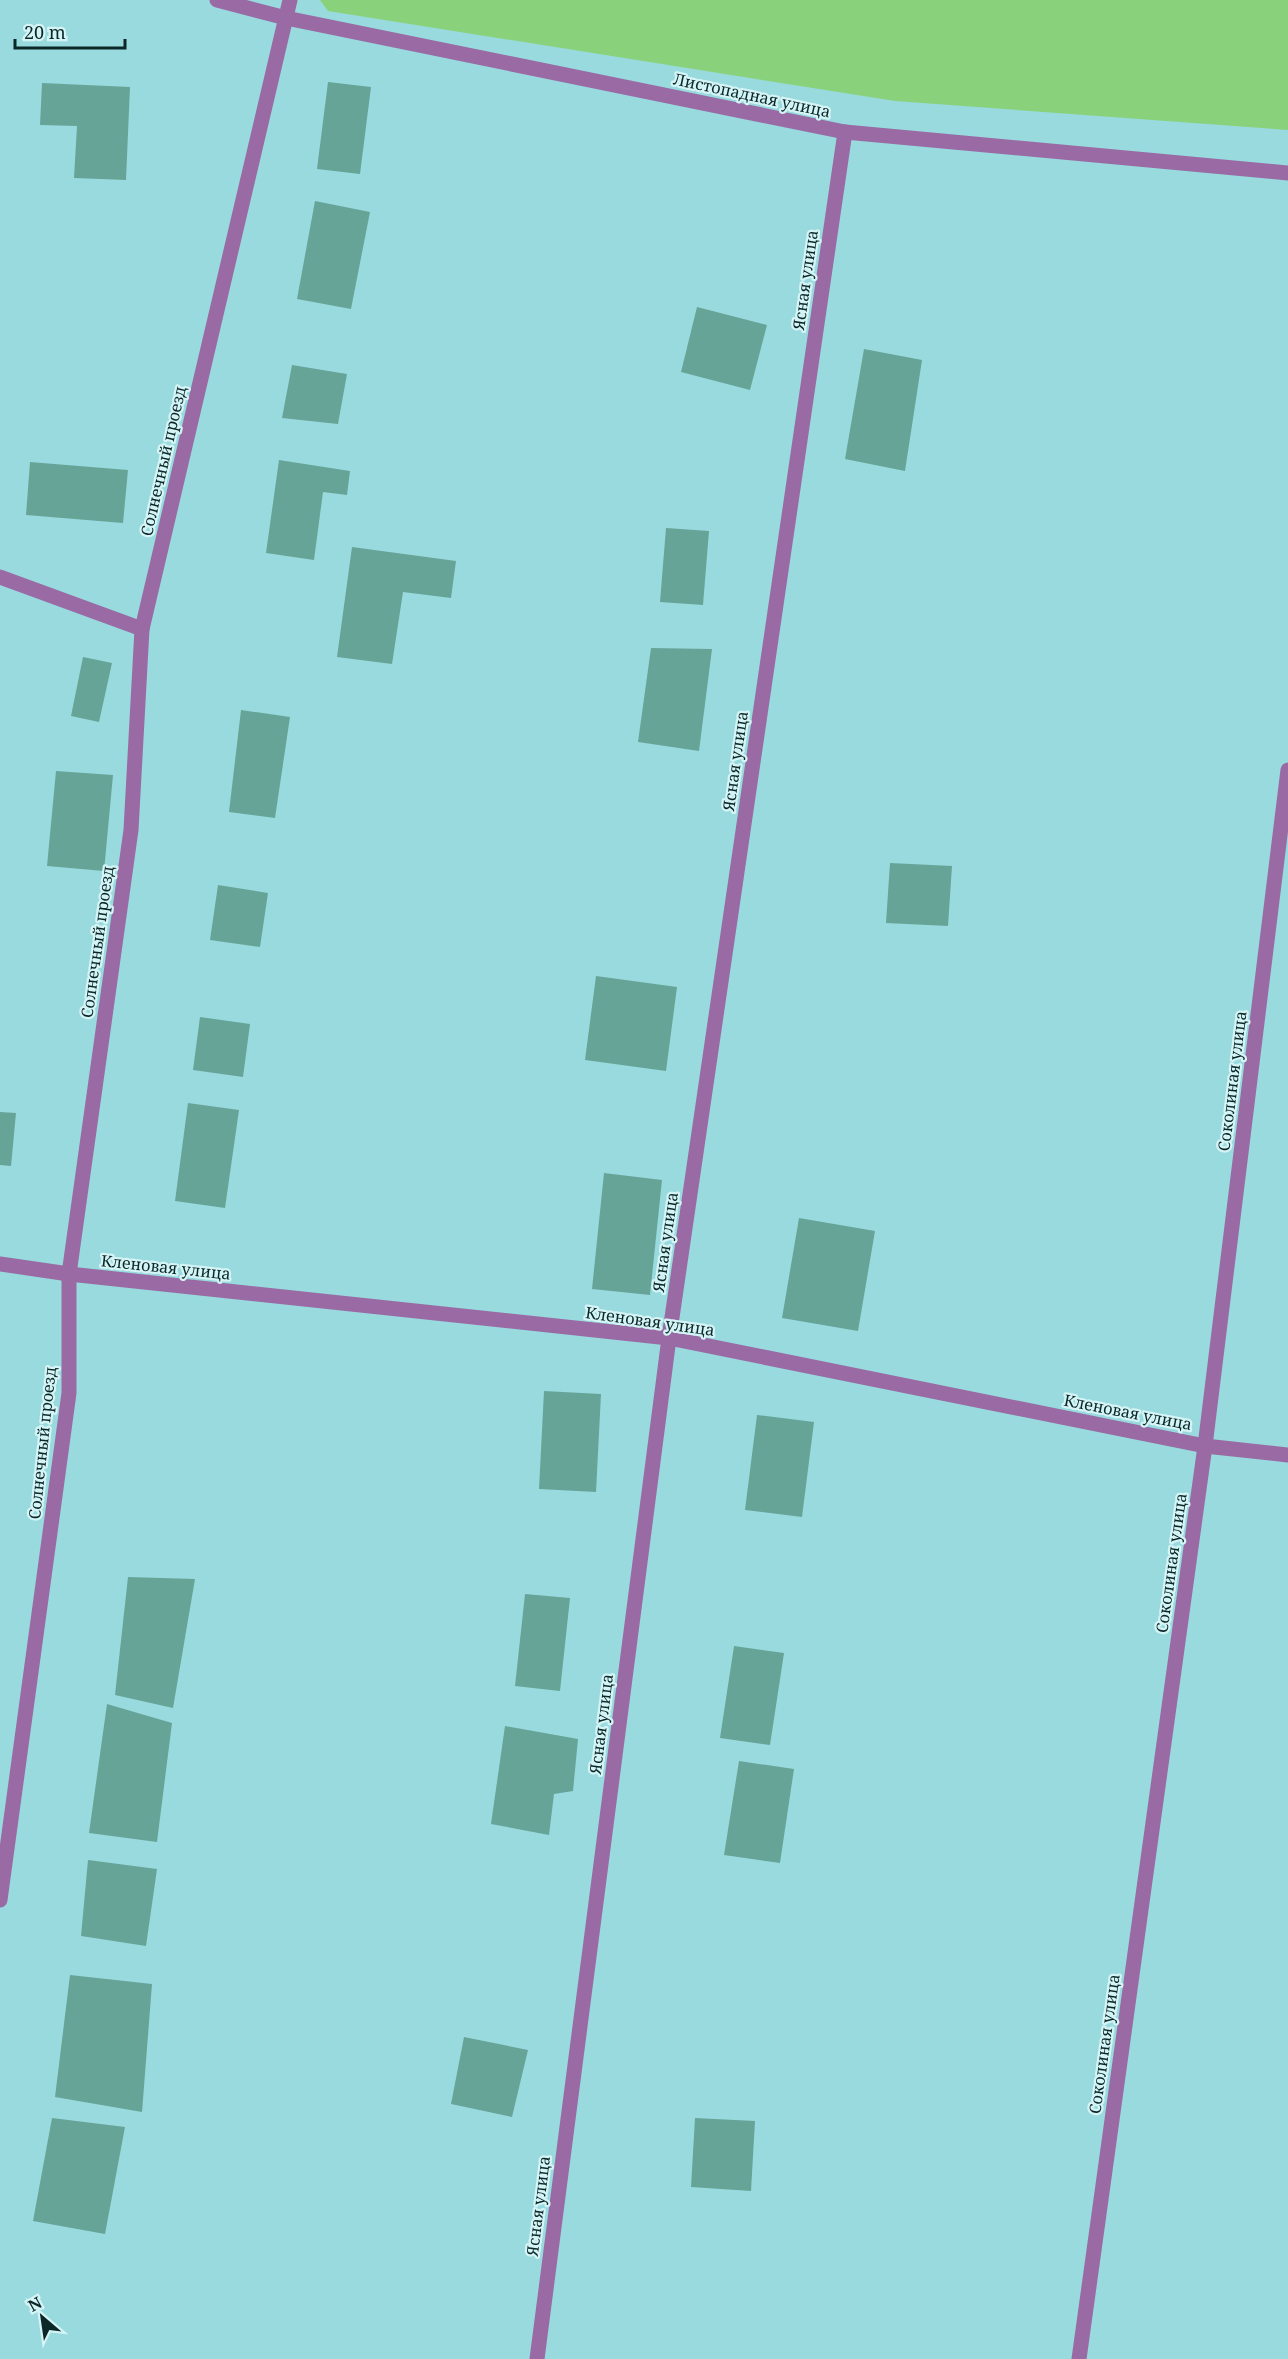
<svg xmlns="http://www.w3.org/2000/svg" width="1288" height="2359" font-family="'Noto Serif',serif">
  <rect width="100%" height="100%" fill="#99dade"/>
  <path fill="#89d27b" d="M 320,0 L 1288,0 L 1288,130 L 895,101 L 328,11 Z"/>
  <g fill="#67a498">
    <path d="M 328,82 L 371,87 L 360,174 L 317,169 Z"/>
    <path d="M 42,83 L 130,87 L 126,180 L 74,178 L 77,126 L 40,125 Z"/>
    <path d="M 315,201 L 370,212 L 351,309 L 297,299 Z"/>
    <path d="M 697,307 L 767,325 L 750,390 L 681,372 Z"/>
    <path d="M 864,349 L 922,360 L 905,471 L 845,459 Z"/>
    <path d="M 292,365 L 347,374 L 338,424 L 282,418 Z"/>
    <path d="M 279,460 L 350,471 L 347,495 L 323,492 L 314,560 L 266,553 Z"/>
    <path d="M 30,462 L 128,470 L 123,523 L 26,515 Z"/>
    <path d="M 666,528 L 709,531 L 703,605 L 660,602 Z"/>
    <path d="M 352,547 L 456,561 L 451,598 L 403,592 L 392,664 L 337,657 Z"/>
    <path d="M 651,648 L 712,649 L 699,751 L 638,742 Z"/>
    <path d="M 83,657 L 112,663 L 99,722 L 71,716 Z"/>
    <path d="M 241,710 L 290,717 L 275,818 L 229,812 Z"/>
    <path d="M 56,771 L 113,775 L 104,871 L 47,866 Z"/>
    <path d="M 890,863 L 952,866 L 948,926 L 886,923 Z"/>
    <path d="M 218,885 L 268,893 L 260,947 L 210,940 Z"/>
    <path d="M 596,976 L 677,987 L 666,1071 L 585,1060 Z"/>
    <path d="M 200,1017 L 250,1024 L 243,1077 L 193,1070 Z"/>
    <path d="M 188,1103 L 239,1110 L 225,1208 L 175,1201 Z"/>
    <path d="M 0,1112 L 16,1113 L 11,1166 L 0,1165 Z"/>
    <path d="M 604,1173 L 662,1180 L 650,1295 L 592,1289 Z"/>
    <path d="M 799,1218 L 875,1231 L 858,1331 L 782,1318 Z"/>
    <path d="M 544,1391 L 601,1394 L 596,1492 L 539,1489 Z"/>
    <path d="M 757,1415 L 814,1422 L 802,1517 L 745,1510 Z"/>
    <path d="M 128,1577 L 195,1579 L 173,1708 L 115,1695 Z"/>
    <path d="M 525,1594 L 570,1598 L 560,1691 L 515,1686 Z"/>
    <path d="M 734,1646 L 784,1653 L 770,1745 L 720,1738 Z"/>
    <path d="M 107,1704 L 172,1723 L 157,1842 L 89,1833 Z"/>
    <path d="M 505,1726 L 578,1739 L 573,1791 L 554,1794 L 549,1835 L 491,1824 Z"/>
    <path d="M 739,1761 L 794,1769 L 780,1863 L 724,1855 Z"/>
    <path d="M 88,1860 L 157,1869 L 146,1946 L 81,1936 Z"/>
    <path d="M 70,1975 L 152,1984 L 142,2112 L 55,2097 Z"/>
    <path d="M 464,2037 L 528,2050 L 512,2117 L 451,2104 Z"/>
    <path d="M 52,2118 L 125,2127 L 105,2234 L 33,2221 Z"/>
    <path d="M 695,2118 L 755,2121 L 751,2191 L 691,2187 Z"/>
  </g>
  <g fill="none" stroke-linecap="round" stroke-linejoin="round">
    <g stroke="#9a6aa4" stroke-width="15">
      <path d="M 217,0 L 286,18 L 845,132 L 1288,173"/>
      <path d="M 0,577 L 142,629"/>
      <path d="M 0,1264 L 69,1274 L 669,1338 L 1205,1446 L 1288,1455"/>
      <path d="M 0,1900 L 69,1393 L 69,1274 L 131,830 L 142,629 L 290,0"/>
      <path d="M 537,2359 L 669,1338 L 845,132"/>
      <path d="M 1079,2359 L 1205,1446 L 1288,770"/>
    </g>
  </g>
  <g text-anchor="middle" stroke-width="4.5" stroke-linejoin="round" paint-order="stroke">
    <g font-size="16" fill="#0b2728" stroke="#d5f4f6">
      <text transform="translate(752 95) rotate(12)" y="6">Листопадная улица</text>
      <text transform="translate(805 280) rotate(-82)" y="6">Ясная улица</text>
      <text transform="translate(163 461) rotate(-77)" y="6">Солнечный проезд</text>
      <text transform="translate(735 761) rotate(-82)" y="6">Ясная улица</text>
      <text transform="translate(97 942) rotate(-82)" y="6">Солнечный проезд</text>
      <text transform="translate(1232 1081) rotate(-83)" y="6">Соколиная улица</text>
      <text transform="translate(665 1242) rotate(-82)" y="6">Ясная улица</text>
      <text transform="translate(166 1267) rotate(6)" y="6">Кленовая улица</text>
      <text transform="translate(650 1321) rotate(8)" y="6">Кленовая улица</text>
      <text transform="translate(1128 1412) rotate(11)" y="6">Кленовая улица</text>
      <text transform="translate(42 1443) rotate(-84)" y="6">Солнечный проезд</text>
      <text transform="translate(1171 1563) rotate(-82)" y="6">Соколиная улица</text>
      <text transform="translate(601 1724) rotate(-83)" y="6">Ясная улица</text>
      <text transform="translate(1104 2044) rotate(-82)" y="6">Соколиная улица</text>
      <text transform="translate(538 2206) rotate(-83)" y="6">Ясная улица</text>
    </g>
  </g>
  <g transform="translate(42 2317) rotate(331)" stroke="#d5f4f6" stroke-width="4.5" paint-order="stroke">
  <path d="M0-4.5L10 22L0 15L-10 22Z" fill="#0b2728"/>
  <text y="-9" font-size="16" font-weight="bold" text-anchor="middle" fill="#0b2728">N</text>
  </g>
  <path d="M15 39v9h110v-9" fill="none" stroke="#0b2728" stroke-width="3"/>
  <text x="24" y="39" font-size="18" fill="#0b2728" stroke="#d5f4f6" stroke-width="4.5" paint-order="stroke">20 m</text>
</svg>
